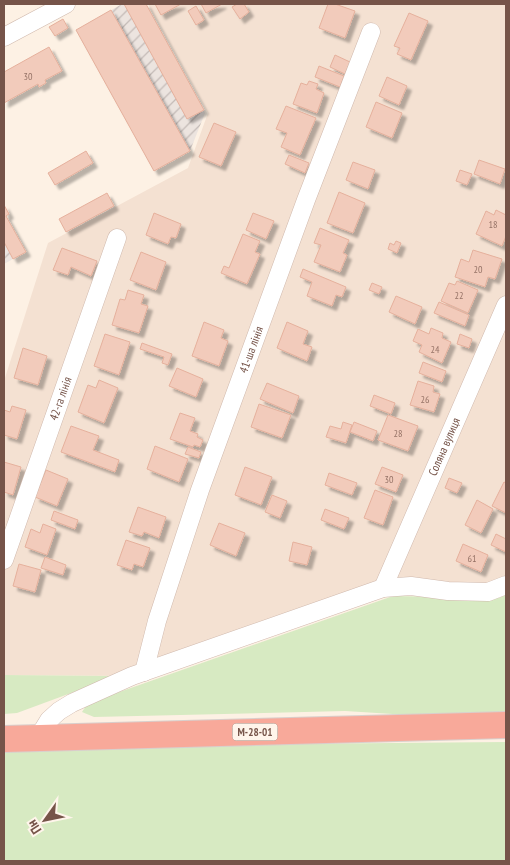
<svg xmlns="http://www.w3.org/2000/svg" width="510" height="865" font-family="'PT Sans Narrow',sans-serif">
  <defs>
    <pattern id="industrial-furrows" width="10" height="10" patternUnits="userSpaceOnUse" patternTransform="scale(1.25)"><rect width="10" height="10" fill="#ece4df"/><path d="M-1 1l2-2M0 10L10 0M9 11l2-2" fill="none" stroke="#c4bbb7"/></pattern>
    <filter id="shadow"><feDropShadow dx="4.5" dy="4.5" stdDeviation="1" flood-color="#0004"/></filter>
  </defs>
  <rect width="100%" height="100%" fill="#fdf1e4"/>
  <path fill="#f4e1d2" d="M 148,4 L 506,4 L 506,585 L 411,586 L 132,676 L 4,675 L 4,381 L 48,243 L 188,168 L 208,113 Z"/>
  <g fill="url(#industrial-furrows)">
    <path d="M 122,4 L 146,4 L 205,113 L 190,151 L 154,171 L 76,30 Z"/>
    <path d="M 4,242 L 13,259 L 4,264 Z"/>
  </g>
  <g fill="#d7eac2">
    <path d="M 506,594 L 506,712 L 409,715 L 345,711 L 94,717 L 82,712 L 88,703 L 393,596 L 499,598 Z"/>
    <path d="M 4,675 L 117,676 L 17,713 L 4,714 Z"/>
    <path d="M 506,742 L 506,861 L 4,861 L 4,751 L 281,744 Z"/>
  </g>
  <g fill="#f2cbbb" stroke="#e5b09c" filter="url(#shadow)">
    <path d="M 124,4 L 146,4 L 204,110 L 187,119 Z"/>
    <path d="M 155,4 L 181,4 L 161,15 Z"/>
    <path d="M 201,4 L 222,4 L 206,13 Z"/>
    <path d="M 237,4 L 244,4 L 249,12 L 240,19 L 232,7 Z"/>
    <path d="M 328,4 L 335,4 L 355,11 L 345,38 L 319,28 Z"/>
    <path d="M 196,6 L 204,20 L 196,25 L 188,11 Z"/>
    <path d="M 111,10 L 190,151 L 154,171 L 76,30 Z"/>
    <path d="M 409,13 L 428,21 L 411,60 L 397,54 L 400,48 L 394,46 Z"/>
    <path d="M 63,19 L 68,28 L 55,36 L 49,27 Z"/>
    <path d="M 49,47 L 62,71 L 45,80 L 46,83 L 39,87 L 38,84 L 4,103 L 4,72 Z"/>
    <path d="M 335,55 L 350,62 L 345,74 L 330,67 Z"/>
    <path d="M 319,66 L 344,76 L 340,87 L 315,77 Z"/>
    <path d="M 387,77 L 407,86 L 399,105 L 379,96 Z"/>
    <path d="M 309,81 L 318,84 L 316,89 L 324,93 L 317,113 L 293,104 L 301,83 L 307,85 Z"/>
    <path d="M 376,102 L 402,113 L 392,138 L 366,127 Z"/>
    <path d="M 286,106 L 316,118 L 300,155 L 281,147 L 287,133 L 276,129 Z"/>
    <path d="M 214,123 L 236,132 L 221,166 L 199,157 Z"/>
    <path d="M 86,151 L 93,163 L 55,185 L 48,173 Z"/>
    <path d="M 289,155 L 309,163 L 305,173 L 285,164 Z"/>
    <path d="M 479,160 L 505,169 L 500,184 L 474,174 Z"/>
    <path d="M 353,162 L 375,170 L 368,189 L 346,180 Z"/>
    <path d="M 460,170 L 472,174 L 467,185 L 456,181 Z"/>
    <path d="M 339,192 L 365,203 L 353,233 L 327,223 Z"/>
    <path d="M 107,193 L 114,206 L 66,232 L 59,219 Z"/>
    <path d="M 4,205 L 9,214 L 6,216 L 26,252 L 13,259 L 4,242 Z"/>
    <path d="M 496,210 L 506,215 L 506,236 L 502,246 L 476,234 L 486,211 L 494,215 Z"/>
    <path d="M 154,213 L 181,224 L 176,238 L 171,237 L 168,244 L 146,235 Z"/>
    <path d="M 253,213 L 274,221 L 266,239 L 246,230 Z"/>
    <path d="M 320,228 L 349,240 L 343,253 L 347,255 L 340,272 L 314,262 L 321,245 L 314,243 Z"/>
    <path d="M 243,234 L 260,241 L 255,252 L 260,254 L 247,284 L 221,273 L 224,266 L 229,268 Z"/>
    <path d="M 396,241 L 401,243 L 397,253 L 388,249 L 390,243 L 394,245 Z"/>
    <path d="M 62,248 L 97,261 L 91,276 L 71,267 L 68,275 L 53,270 Z"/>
    <path d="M 473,250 L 502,259 L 495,279 L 488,277 L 485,287 L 455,277 L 461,259 L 469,262 Z"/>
    <path d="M 141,252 L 166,262 L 156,290 L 130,280 Z"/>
    <path d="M 303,269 L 346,287 L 342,297 L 336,295 L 332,306 L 307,296 L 312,282 L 300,277 Z"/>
    <path d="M 457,281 L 478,290 L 468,313 L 441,301 L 449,283 L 455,285 Z"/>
    <path d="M 372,283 L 382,287 L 379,294 L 369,290 Z"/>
    <path d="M 128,290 L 144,295 L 141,304 L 148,306 L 139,333 L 112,325 L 120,299 L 125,300 Z"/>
    <path d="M 396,296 L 422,307 L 415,324 L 389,312 Z"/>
    <path d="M 439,302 L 469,315 L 465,326 L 434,313 Z"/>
    <path d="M 204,322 L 224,330 L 221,338 L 228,341 L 219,366 L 192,356 Z"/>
    <path d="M 287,322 L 308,331 L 303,344 L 312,347 L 307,361 L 277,348 Z"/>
    <path d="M 431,328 L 443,333 L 442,338 L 451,342 L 442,363 L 419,352 L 422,345 L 413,341 L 418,329 L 429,334 Z"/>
    <path d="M 105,334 L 130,342 L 119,375 L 94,366 Z"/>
    <path d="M 460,334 L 472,339 L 469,348 L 457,344 Z"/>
    <path d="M 142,343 L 172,354 L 168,365 L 162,363 L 164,357 L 140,349 Z"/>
    <path d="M 23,348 L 47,356 L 38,385 L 14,378 Z"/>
    <path d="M 423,362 L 446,371 L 442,382 L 419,373 Z"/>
    <path d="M 177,368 L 203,379 L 196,397 L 169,386 Z"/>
    <path d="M 99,380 L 118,388 L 104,423 L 78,412 L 88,385 L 96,388 Z"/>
    <path d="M 418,381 L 434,386 L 433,392 L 440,394 L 434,412 L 410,405 Z"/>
    <path d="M 267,383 L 299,396 L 293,413 L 260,399 Z"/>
    <path d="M 374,395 L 395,403 L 391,414 L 370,406 Z"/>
    <path d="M 259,404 L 291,415 L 282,438 L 251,427 Z"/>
    <path d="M 12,406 L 26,410 L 17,439 L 4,435 L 4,410 L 10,412 Z"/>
    <path d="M 180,413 L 195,418 L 190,431 L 198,434 L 197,437 L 203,440 L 200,447 L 194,445 L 193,447 L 170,439 Z"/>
    <path d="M 388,415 L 418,426 L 408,451 L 378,440 Z"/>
    <path d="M 343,422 L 352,425 L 346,443 L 326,437 L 330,426 L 341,429 Z"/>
    <path d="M 354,422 L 377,431 L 373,441 L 350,432 Z"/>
    <path d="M 71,426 L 99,436 L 93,450 L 119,460 L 115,472 L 61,452 Z"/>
    <path d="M 155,446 L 188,459 L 179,482 L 147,469 Z"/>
    <path d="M 188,447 L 201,452 L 199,458 L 185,454 Z"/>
    <path d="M 4,462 L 21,467 L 13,495 L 4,492 Z"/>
    <path d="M 245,467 L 272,477 L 261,505 L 235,495 Z"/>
    <path d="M 382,467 L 403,475 L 396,492 L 375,484 Z"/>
    <path d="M 46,470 L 68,479 L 57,506 L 35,497 Z"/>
    <path d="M 329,473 L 357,483 L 352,495 L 325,485 Z"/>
    <path d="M 449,478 L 462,483 L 457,493 L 445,488 Z"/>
    <path d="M 504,482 L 506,483 L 506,513 L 492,506 Z"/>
    <path d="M 375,490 L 393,497 L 383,525 L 364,518 Z"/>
    <path d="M 272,495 L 287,501 L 280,518 L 265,512 Z"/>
    <path d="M 477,500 L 493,509 L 481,533 L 465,525 Z"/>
    <path d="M 138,507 L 166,517 L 159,538 L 144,532 L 142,536 L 129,532 Z"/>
    <path d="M 325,509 L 349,518 L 344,529 L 321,520 Z"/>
    <path d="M 54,511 L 78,520 L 75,529 L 51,520 Z"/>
    <path d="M 219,523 L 245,533 L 236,556 L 210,545 Z"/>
    <path d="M 43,524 L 56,529 L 47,555 L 25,547 L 31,529 L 40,533 Z"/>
    <path d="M 496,534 L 506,539 L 506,552 L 491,545 Z"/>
    <path d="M 126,540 L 150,548 L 143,567 L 134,564 L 132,570 L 117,565 Z"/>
    <path d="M 293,542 L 312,547 L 307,565 L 289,561 Z"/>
    <path d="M 463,544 L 488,555 L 481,572 L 456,561 Z"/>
    <path d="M 45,557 L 66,565 L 63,575 L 41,568 Z"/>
    <path d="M 19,564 L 41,570 L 35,592 L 13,586 Z"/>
  </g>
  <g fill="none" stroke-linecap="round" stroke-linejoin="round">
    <defs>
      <g id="minor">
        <path d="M 4,37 L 66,4"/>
        <path id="s1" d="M 4,560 L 117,238"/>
        <path id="s2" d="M 383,588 L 506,305"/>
        <path id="s3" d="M 144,672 L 157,621 L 200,490 L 306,200 L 371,32"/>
        <path d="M 38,738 L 49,720 L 59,711 L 72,703 L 132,676 L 383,588 L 411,586 L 448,591 L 488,592 L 506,585"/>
      </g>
      <path id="highway" d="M 4,739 L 506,725"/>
    </defs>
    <use href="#minor" stroke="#d0b9ad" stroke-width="19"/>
    <use href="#highway" stroke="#d9cfcc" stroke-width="28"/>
    <use href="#minor" stroke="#fff" stroke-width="18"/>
    <use href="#highway" stroke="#f8a99a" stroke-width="26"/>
  </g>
  <g text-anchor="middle" stroke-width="4.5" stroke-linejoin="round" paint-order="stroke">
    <g font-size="10" fill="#957266">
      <text x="28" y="80">30</text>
      <text x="493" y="228">18</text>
      <text x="478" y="273">20</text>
      <text x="459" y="299">22</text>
      <text x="435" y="353">24</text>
      <text x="425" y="403">26</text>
      <text x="398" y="437">28</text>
      <text x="389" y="483">30</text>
      <text x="472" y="562">61</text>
    </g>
    <rect fill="#fff5eb" stroke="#9f847a" stroke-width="1" x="232.5" y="723.5" width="45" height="17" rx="4"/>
    <g font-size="11" font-weight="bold" fill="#765449">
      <text x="255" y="736">М-28-01</text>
    </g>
    <g font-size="12" fill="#765449" stroke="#fff5eb">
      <text dy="4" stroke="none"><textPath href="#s3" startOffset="340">41-ша лінія</textPath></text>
      <text dy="4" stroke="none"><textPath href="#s1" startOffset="171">42-га лінія</textPath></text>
      <text dy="4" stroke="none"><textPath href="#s2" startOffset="154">Соляна вулиця</textPath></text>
    </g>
  </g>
  <rect width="510" height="865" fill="none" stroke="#765449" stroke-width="10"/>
  <g transform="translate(45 820) rotate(237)" stroke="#fff5eb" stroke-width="4" paint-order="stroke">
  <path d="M0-4L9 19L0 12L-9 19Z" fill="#765449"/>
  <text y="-8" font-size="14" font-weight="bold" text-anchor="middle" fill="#765449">Пн</text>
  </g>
</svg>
